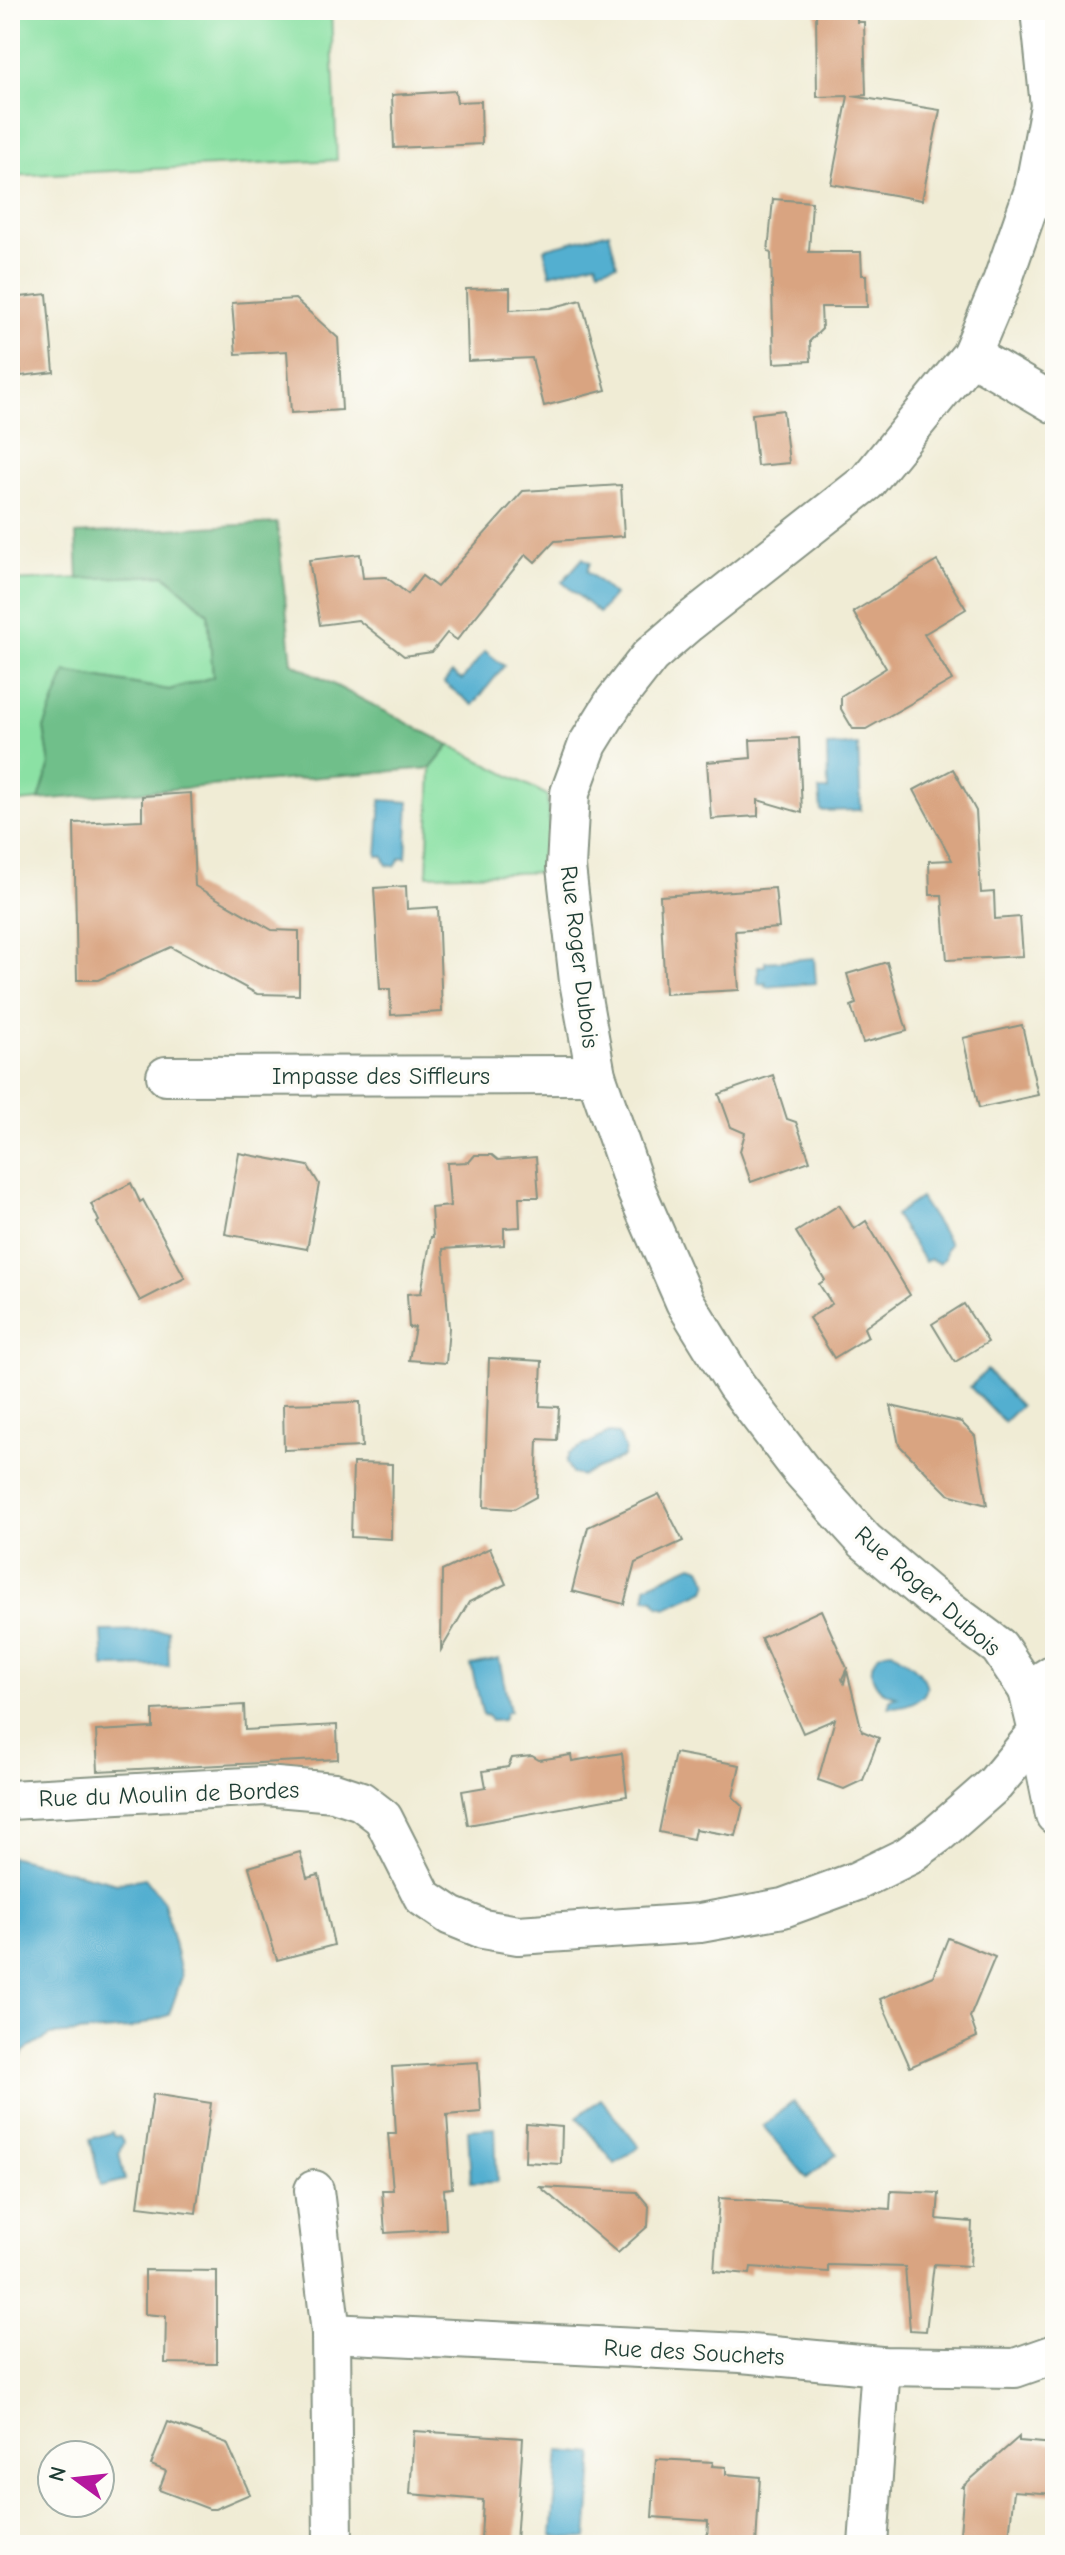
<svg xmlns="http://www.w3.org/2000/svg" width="1065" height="2555" font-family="'Comic Neue',sans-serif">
  <rect width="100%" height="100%" fill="#fdfcf7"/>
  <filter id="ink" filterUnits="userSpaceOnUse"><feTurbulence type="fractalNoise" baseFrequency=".0125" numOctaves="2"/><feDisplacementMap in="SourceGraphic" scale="16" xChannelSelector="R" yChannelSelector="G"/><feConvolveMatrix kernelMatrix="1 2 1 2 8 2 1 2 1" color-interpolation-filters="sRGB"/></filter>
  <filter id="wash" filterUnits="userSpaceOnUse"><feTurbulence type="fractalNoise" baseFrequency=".006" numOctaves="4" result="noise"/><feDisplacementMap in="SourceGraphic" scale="32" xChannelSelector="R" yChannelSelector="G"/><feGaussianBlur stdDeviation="1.8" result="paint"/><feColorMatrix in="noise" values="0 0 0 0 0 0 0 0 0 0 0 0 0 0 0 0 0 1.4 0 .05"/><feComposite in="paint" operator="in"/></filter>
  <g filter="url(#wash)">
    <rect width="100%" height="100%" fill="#f0ecd5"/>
    <g fill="#8be1a4" stroke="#558f6c" stroke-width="2">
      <path d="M 10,10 L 331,10 L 337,160 L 10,176 Z"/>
      <path d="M 165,575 L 208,613 L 213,677 L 169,690 L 67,672 L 44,728 L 50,764 L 39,800 L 10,803 L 10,581 Z"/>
      <path d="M 450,745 L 547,795 L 553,872 L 427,875 L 431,768 Z"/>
    </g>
    <path fill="#70bf8a" stroke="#487e5f" stroke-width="2" d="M 277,523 L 292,663 L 450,745 L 431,768 L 39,800 L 50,764 L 44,728 L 66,672 L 169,690 L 213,677 L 208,613 L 165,575 L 78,579 L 76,534 Z"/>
    <g fill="#52afd0" stroke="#387682" stroke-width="2">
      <path d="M 609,232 L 617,264 L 599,269 L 596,262 L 550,274 L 544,249 Z"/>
      <path d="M 583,558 L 590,563 L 587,571 L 614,595 L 599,613 L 562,582 Z"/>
      <path d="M 485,651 L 504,666 L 473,705 L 444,683 L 452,673 L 462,680 Z"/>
      <path d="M 858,745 L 861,810 L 821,811 L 819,790 L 828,790 L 827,746 Z"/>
      <path d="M 381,800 L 409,802 L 406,858 L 401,857 L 395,866 L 387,865 L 383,856 L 377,856 Z"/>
      <path d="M 814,958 L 816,983 L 766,987 L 766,983 L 758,984 L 758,966 L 765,966 L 765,962 Z"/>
      <path d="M 920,1198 L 950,1244 L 946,1249 L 945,1258 L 939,1263 L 930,1259 L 925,1262 L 895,1215 Z"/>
      <path d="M 987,1370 L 1020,1406 L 1004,1422 L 970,1387 Z"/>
      <path d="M 609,1433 L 618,1434 L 625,1449 L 623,1457 L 581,1476 L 572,1474 L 566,1462 L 569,1453 Z"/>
      <path d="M 692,1565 L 701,1568 L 708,1582 L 705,1590 L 666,1608 L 658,1606 L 654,1599 L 646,1598 L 646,1586 Z"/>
      <path d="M 168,1630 L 169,1666 L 104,1667 L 102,1631 Z"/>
      <path d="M 892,1651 C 902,1658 915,1665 922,1676 C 938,1698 906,1707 889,1707 L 890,1699 L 897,1697 C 892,1695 884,1693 880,1689 C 866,1675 869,1652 892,1651 Z"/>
      <path d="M 499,1659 L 510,1711 L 506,1712 L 503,1720 L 491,1721 L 487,1715 L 483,1716 L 471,1665 Z"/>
      <path d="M 10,1856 L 117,1883 L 145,1878 L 164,1902 L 182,1977 L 169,2015 L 129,2029 L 51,2035 L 24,2051 L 10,2076 Z"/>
      <path d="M 601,2099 L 639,2147 L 615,2164 L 577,2117 Z"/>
      <path d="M 793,2102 L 837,2154 L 807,2178 L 763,2126 Z"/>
      <path d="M 495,2128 L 497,2182 L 471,2183 L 468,2130 Z"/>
      <path d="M 113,2132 L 114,2136 L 120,2137 L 123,2142 L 119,2153 L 125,2180 L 101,2186 L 90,2139 Z"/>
      <path d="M 559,2451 L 594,2454 L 587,2539 L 552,2536 Z"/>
    </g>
    <g id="blocks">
      <g fill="#d9a481">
        <path d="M 816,10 L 857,10 L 857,22 L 864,22 L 866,95 L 852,96 L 940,110 L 922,200 L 831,184 L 848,96 L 817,97 Z"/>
        <path d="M 455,91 L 457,102 L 481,101 L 482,144 L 394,148 L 392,95 Z"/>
        <path d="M 773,199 L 812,202 L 809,252 L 861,252 L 862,275 L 866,275 L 867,307 L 821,307 L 822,329 L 810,341 L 811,361 L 774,363 L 771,253 L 768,252 Z"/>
        <path d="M 510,288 L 510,310 L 550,308 L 581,300 L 606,390 L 544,406 L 532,358 L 468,361 L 466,289 Z"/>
        <path d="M 47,294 L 54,372 L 21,376 L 12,298 Z"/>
        <path d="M 295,299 L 338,338 L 342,410 L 291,413 L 287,351 L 236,354 L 232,303 Z"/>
        <path d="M 783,410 L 789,463 L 757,466 L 752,414 Z"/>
        <path d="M 621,485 L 624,536 L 555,541 L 535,562 L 526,554 L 457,640 L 447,633 L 432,652 L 404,656 L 358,620 L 320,625 L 309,560 L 360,554 L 363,578 L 386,577 L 408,594 L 422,576 L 437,587 L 523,491 Z"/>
        <path d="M 937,561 L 966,609 L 924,634 L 952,680 L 866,729 L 853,729 L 841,709 L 841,696 L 886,668 L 853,612 Z"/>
        <path d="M 799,738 L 802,813 L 758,800 L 758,816 L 711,819 L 707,762 L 751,758 L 750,740 Z"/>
        <path d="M 953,769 L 976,811 L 981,893 L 994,892 L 995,919 L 1020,917 L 1023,956 L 947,960 L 942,895 L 930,895 L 929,861 L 952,860 L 914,790 Z"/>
        <path d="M 191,793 L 195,886 L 272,930 L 299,931 L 299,995 L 257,994 L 171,947 L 98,980 L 77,980 L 74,823 L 142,820 L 142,796 Z"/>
        <path d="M 406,886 L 407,909 L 438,907 L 442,1012 L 391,1015 L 390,989 L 380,989 L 374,888 Z"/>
        <path d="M 775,888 L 779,928 L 735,931 L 739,990 L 665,994 L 660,896 Z"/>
        <path d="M 887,962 L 907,1031 L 863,1043 L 851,1006 L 856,1004 L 847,974 Z"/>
        <path d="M 1022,1025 L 1038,1095 L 979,1108 L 963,1038 Z"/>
        <path d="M 773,1075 L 787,1119 L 796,1122 L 810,1161 L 751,1182 L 740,1151 L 745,1133 L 731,1127 L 719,1094 Z"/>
        <path d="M 239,1153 L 308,1166 L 319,1184 L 307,1249 L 225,1234 Z"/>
        <path d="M 475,1155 L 492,1155 L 498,1160 L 536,1157 L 539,1197 L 519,1197 L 520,1227 L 504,1228 L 504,1245 L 443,1249 L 449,1328 L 446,1363 L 409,1360 L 415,1327 L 409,1328 L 407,1294 L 421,1293 L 431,1237 L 433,1237 L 431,1208 L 450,1206 L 447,1163 L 469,1162 Z"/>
        <path d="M 131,1183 L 140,1202 L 143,1200 L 185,1278 L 140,1301 L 97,1223 L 99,1221 L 91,1204 Z"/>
        <path d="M 839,1205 L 854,1229 L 866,1221 L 910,1295 L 864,1328 L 868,1337 L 834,1358 L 809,1318 L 832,1304 L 819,1284 L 825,1280 L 796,1232 Z"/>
        <path d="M 964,1304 L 988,1342 L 955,1362 L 932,1324 Z"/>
        <path d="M 489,1358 L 542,1361 L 540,1406 L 559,1407 L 557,1440 L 538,1439 L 536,1497 L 514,1509 L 484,1507 Z"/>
        <path d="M 360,1402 L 362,1447 L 284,1450 L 283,1404 Z"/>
        <path d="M 891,1406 L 961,1422 L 975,1436 L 987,1505 L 948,1494 L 899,1445 Z"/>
        <path d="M 353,1463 L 392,1464 L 391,1539 L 351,1537 Z"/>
        <path d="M 659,1494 L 683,1541 L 635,1563 L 624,1604 L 572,1591 L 588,1527 Z"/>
        <path d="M 490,1548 L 506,1584 L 469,1602 L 441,1650 L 442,1571 Z"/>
        <path d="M 821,1610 L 847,1668 L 842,1679 L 844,1683 L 847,1671 L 862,1731 L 879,1738 L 863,1780 L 844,1789 L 818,1780 L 835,1719 L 803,1733 L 761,1638 Z"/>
        <path d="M 244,1705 L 245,1730 L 337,1725 L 338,1759 L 98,1771 L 96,1731 L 153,1728 L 153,1710 Z"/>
        <path d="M 622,1753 L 627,1796 L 468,1825 L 462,1791 L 486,1787 L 483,1771 L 508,1767 L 512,1758 L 532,1756 L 539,1760 L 571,1755 L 572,1761 Z"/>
        <path d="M 675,1753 L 740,1765 L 733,1797 L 743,1806 L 736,1836 L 695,1829 L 693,1839 L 659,1832 Z"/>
        <path d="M 300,1852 L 307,1878 L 319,1875 L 334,1945 L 277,1960 L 249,1867 Z"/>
        <path d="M 948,1938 L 995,1957 L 970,2017 L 977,2037 L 910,2067 L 880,1999 L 933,1976 Z"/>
        <path d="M 478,2062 L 481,2112 L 447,2115 L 452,2188 L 444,2189 L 446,2229 L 385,2233 L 382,2190 L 393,2190 L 388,2133 L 396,2133 L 392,2067 Z"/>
        <path d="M 153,2094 L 211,2103 L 196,2213 L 138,2206 Z"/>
        <path d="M 526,2124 L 562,2127 L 561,2164 L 525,2162 Z"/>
        <path d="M 540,2187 L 637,2192 L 649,2206 L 648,2226 L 618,2253 Z"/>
        <path d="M 891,2191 L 939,2193 L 937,2219 L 972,2222 L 970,2266 L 934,2264 L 926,2331 L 910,2330 L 905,2267 L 828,2265 L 828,2272 L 751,2267 L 750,2274 L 714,2271 L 719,2198 L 890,2209 Z"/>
        <path d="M 145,2270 L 217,2271 L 217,2364 L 165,2363 L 166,2316 L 145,2314 Z"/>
        <path d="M 168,2422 L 227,2443 L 250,2494 L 215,2509 L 209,2509 L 159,2490 L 166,2471 L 151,2465 Z"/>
        <path d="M 414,2431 L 523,2438 L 516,2542 L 481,2540 L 483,2500 L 410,2494 Z"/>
        <path d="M 1019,2437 L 1019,2441 L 1055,2444 L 1055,2494 L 1014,2491 L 1008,2545 L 959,2545 L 964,2487 L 962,2487 Z"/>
        <path d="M 656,2459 L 713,2462 L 712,2466 L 726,2467 L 726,2474 L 760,2477 L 756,2545 L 707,2545 L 708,2521 L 652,2517 Z"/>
      </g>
    </g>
  </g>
  <g filter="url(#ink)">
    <use href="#blocks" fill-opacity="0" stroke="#889484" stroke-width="2"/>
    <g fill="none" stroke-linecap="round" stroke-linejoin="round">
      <defs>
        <g id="street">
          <path d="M 971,355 L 1055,404"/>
          <path d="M 166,1076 L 596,1075"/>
          <path d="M 1028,1690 L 999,1647 L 930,1596 L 865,1541 L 801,1470 L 736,1385 L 685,1302 L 636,1190 L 596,1075 L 579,981 L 566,867 L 570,793 L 588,744 L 614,702 L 650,656 L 688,623 L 867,482 L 971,355 L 1002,282 L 1034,190 L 1050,106 L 1040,10"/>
          <path d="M 1038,1732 L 1055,1815"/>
          <path d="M 10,1800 L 265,1786 L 334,1792 L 361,1801 L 383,1818 L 423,1897 L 451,1916 L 483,1929 L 518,1935 L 700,1923 L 783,1908 L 857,1881 L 908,1856 L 938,1834 L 995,1784 L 1038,1732 L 1028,1690 L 1055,1673"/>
          <path d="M 314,2190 L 331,2333 L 333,2545"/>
          <path d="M 331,2333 L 741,2353 L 881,2366 L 1015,2368 L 1055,2354"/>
          <path d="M 868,2545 L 881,2366"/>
        </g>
      </defs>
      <use href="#street" stroke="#889484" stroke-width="42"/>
      <use href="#street" stroke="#fff" stroke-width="38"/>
    </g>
  </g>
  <g text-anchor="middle" stroke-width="7" stroke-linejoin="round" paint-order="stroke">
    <g font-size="24" fill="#1f3d34" stroke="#fdfcf7">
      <text transform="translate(580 957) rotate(83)" y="8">Rue Roger Dubois</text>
      <text x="381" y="1084">Impasse des Siffleurs</text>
      <text transform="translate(928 1591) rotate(41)" y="8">Rue Roger Dubois</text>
      <text transform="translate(169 1794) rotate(-2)" y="8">Rue du Moulin de Bordes</text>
      <text transform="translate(694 2352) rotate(3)" y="8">Rue des Souchets</text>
    </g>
  </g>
  <rect width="1065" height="2555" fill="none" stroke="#fdfcf7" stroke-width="40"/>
  <g transform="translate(76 2479) rotate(285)"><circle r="38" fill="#fdfcf7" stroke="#a4b0a9" stroke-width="2"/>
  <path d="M0-6L14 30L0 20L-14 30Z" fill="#b5179e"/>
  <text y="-12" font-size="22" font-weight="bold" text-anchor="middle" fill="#1f3d34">N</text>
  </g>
</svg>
